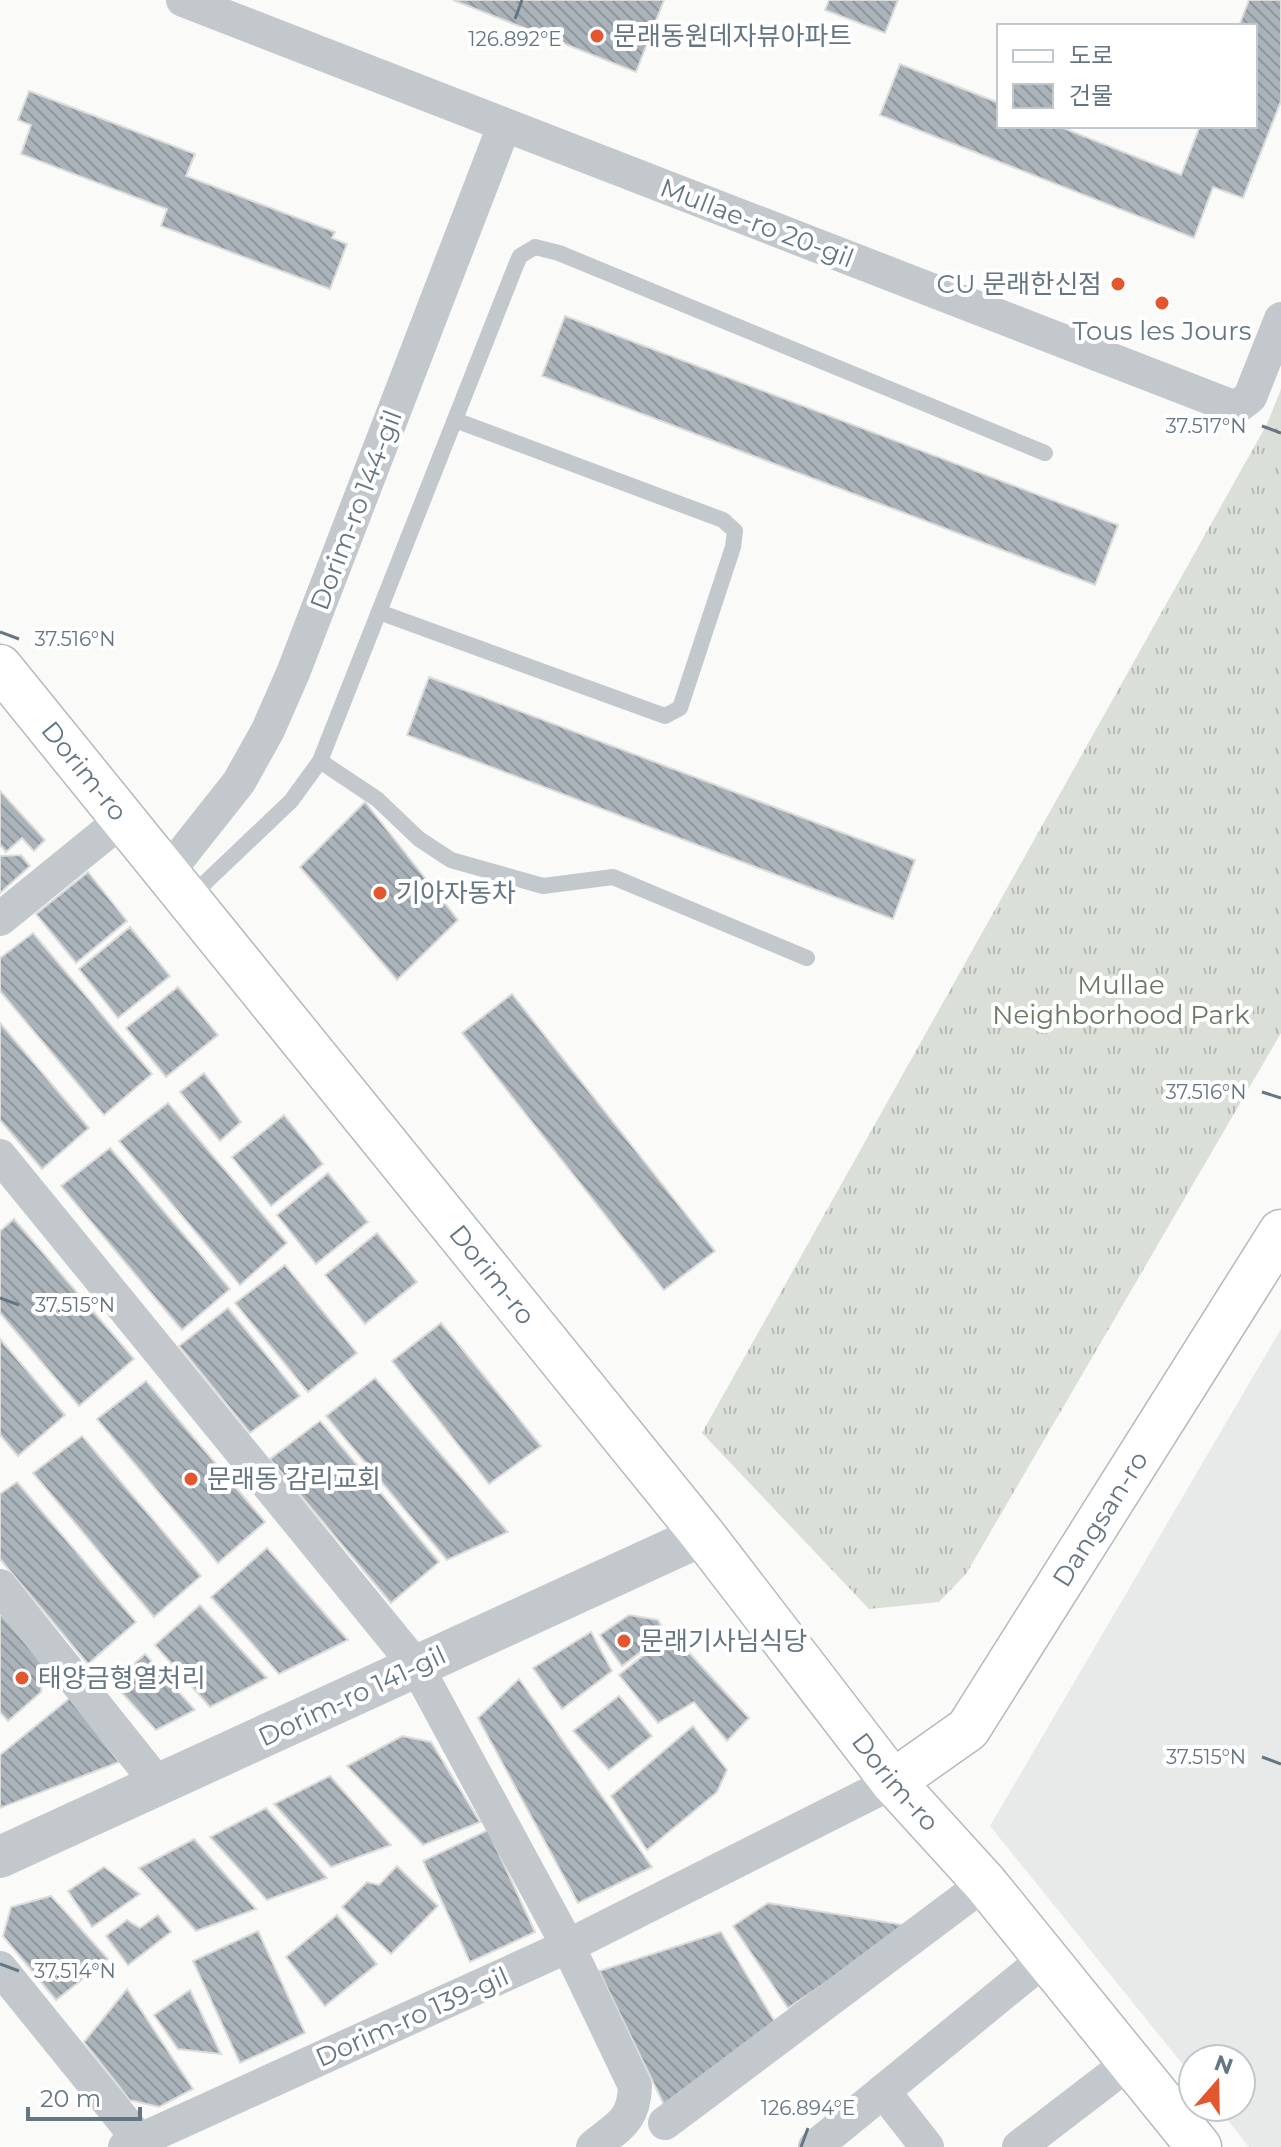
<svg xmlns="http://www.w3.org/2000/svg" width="1281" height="2147" font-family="Montserrat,'Noto Sans KR',sans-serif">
  <defs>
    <pattern id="grass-tufts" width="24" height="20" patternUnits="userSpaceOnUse" patternTransform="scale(2)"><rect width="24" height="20" fill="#dadfd7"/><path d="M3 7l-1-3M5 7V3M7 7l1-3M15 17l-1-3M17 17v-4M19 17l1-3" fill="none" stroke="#b4b9b4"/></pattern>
    <pattern id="building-back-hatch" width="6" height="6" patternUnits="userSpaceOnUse" patternTransform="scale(2)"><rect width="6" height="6" fill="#aab3b9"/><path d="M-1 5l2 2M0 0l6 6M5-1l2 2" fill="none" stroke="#8e969c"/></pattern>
  </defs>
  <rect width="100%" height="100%" fill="#fafaf8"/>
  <path fill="#e8e9e9" d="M 1281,1329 L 1281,2147 L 1249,2147 L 1217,2107 L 1241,2107 L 1241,2059 L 1193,2059 L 1193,2077 L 990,1826 Z"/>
  <path fill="url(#grass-tufts)" d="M 1281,389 L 1281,1033 L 966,1574 L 939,1602 L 869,1609 L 702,1433 L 1267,424 Z"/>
  <g fill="url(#building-back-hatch)" stroke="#dcdcda" stroke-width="2">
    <path d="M 453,0 L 664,0 L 636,72 Z"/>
    <path d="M 829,0 L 898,0 L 885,33 L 825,10 Z"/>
    <path d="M 1249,0 L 1281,0 L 1281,101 L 1243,198 L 1213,187 L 1194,238 L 880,115 L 900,64 L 999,103 L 999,126 L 1058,126 L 1181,175 L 1200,126 L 1255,126 L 1255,26 L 1239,26 Z"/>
    <path d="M 29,91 L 195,154 L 186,176 L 335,232 L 332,238 L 347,244 L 330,289 L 161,226 L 167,209 L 21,154 L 31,125 L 18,120 Z"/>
    <path d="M 565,316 L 1118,525 L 1095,585 L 542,376 Z"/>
    <path d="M 429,677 L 915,860 L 893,919 L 407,735 Z"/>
    <path d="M 0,791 L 45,840 L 34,851 L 22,838 L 6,852 L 0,845 Z"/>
    <path d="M 365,802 L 458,920 L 397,980 L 300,867 Z"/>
    <path d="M 21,855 L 30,866 L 0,893 L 0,856 Z"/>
    <path d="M 88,872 L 127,921 L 76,963 L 36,914 Z"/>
    <path d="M 130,927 L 170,976 L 118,1018 L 79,969 Z"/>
    <path d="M 33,933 L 152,1074 L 104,1115 L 0,991 L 0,958 Z"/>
    <path d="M 178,987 L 218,1035 L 166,1077 L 126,1028 Z"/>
    <path d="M 512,994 L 715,1251 L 664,1290 L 462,1033 Z"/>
    <path d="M 0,1023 L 89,1128 L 42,1169 L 0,1120 Z"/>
    <path d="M 204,1073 L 241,1122 L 220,1141 L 180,1092 Z"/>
    <path d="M 168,1103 L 287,1243 L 240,1285 L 119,1141 Z"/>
    <path d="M 284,1115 L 323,1164 L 271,1206 L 232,1157 Z"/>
    <path d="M 110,1148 L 230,1289 L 182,1330 L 61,1186 Z"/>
    <path d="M 328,1173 L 368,1222 L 316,1264 L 277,1215 Z"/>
    <path d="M 14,1219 L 134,1359 L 79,1406 L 0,1313 L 0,1231 Z"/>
    <path d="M 377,1233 L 417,1282 L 365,1324 L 325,1275 Z"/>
    <path d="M 285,1265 L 357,1353 L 308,1392 L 235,1303 Z"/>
    <path d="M 228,1308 L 300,1396 L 250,1433 L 179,1346 Z"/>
    <path d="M 441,1323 L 541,1446 L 489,1484 L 392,1361 Z"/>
    <path d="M 0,1339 L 65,1415 L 18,1456 L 0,1435 Z"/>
    <path d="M 375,1378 L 508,1532 L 447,1560 L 326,1416 Z"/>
    <path d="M 146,1381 L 265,1522 L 218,1563 L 97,1419 Z"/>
    <path d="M 320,1421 L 439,1562 L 391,1603 L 270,1459 Z"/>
    <path d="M 82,1436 L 201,1576 L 154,1617 L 33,1473 Z"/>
    <path d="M 17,1482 L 136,1622 L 88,1664 L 0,1559 L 0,1494 Z"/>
    <path d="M 267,1548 L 348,1640 L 279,1674 L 211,1597 Z"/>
    <path d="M 200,1605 L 267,1678 L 210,1707 L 155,1645 Z"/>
    <path d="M 0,1613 L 45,1665 L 41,1692 L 8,1721 L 0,1712 Z"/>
    <path d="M 629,1615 L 658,1620 L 665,1633 L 622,1666 L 600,1635 Z"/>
    <path d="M 591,1632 L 612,1671 L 562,1709 L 533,1668 Z"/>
    <path d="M 671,1633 L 749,1718 L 727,1741 L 694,1702 L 658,1723 L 619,1675 Z"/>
    <path d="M 145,1654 L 195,1710 L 156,1730 L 113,1683 Z"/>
    <path d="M 519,1679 L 652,1867 L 578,1903 L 478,1718 Z"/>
    <path d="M 619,1696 L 652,1736 L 609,1770 L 573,1731 Z"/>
    <path d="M 70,1698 L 119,1762 L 0,1808 L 0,1755 Z"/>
    <path d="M 693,1726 L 727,1770 L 717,1792 L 647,1850 L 611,1796 Z"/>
    <path d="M 402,1736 L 431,1742 L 480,1822 L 423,1845 L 347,1766 Z"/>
    <path d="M 330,1776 L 391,1845 L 331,1867 L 274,1804 Z"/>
    <path d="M 266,1808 L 327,1878 L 267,1900 L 210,1837 Z"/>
    <path d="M 488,1830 L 535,1932 L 470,1962 L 423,1861 Z"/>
    <path d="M 194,1839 L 256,1909 L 196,1931 L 139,1868 Z"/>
    <path d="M 397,1866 L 438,1906 L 391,1954 L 342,1907 L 367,1882 L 379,1885 Z"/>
    <path d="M 104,1867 L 140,1894 L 92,1927 L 68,1891 Z"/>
    <path d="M 51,1896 L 108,1959 L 56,2000 L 3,1936 L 11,1907 Z"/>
    <path d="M 768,1903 L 910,1926 L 788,2008 L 733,1926 Z"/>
    <path d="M 158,1915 L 171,1932 L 128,1965 L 106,1936 L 127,1920 L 140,1928 Z"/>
    <path d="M 337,1915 L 377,1964 L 325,2006 L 286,1957 Z"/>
    <path d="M 258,1931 L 305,2033 L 240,2063 L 193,1961 Z"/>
    <path d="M 721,1932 L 775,2022 L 668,2113 L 599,1971 Z"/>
    <path d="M 127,1989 L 193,2089 L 159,2107 L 130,2100 L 84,2042 Z"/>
    <path d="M 190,1990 L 221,2054 L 178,2049 L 154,2015 Z"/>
  </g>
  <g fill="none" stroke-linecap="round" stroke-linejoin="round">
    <defs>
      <g id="secondary">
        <path id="s1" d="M 0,667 L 703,1535 L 893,1782 L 985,1883 L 1199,2147"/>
        <path id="s2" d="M 893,1782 L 968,1729 L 1281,1232"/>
      </g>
    </defs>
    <use href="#secondary" stroke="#b3babf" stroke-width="47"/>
    <g stroke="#c3c8cc" stroke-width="16">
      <path d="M 379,612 L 665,716 L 680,708 L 733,547 L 735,531 L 723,520 L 455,420"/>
      <path d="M 320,761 L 377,799 L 419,839 L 451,860 L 543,886 L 613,877 L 807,958"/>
      <path d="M 189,898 L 291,801 L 320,761 L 516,265 L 520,256 L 535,247 L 559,253 L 1045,453"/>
    </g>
    <g stroke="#c3c8cc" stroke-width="34">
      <path d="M 183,0 L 1236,408 L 1250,397 L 1281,319"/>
      <path d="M 167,873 L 239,782 L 268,730 L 293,673 L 504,126"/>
      <path d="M 0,919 L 123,819"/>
      <path d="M 0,1156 L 417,1667 L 568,1946 L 635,2086 C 634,2122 618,2126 593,2147"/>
      <path d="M 0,1586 L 159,1785"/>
      <path d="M 0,1968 L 145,2147"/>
      <path d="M 883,2091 L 927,2147"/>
      <path d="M 665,2123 L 985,1883"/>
      <path d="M 125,2147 L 568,1946 L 893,1782"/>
      <path d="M 815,2147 L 1046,1958"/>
      <path d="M 1019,2147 L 1130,2062"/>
    </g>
    <path stroke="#c3c8cc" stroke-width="42" d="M 0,1857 L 703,1535"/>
    <use href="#secondary" stroke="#fff" stroke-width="44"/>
  </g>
  <path fill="none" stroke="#657683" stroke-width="3" d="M 515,19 L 522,0M 1262,426 L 1281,433M 0,632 L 19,639M 1262,1092 L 1281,1098M 0,1298 L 19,1305M 1262,1757 L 1281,1764M 0,1964 L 19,1971M 801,2147 L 808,2128"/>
  <g fill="#e4572e" stroke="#fff" stroke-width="3">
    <circle cx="597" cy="36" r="8"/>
    <circle cx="1118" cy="284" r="8"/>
    <circle cx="1162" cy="303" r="8"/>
    <circle cx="380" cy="893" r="8"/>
    <circle cx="191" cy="1479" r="8"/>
    <circle cx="624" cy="1641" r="8"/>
    <circle cx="22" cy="1678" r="8"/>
  </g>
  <g text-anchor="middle" stroke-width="8" stroke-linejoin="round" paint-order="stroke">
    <g font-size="26" fill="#657683" stroke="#fff" text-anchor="start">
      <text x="613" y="45">문래동원데자뷰아파트</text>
      <text x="1102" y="293" text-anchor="end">CU 문래한신점</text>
      <text x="1162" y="340" text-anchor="middle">Tous les Jours</text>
      <text x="396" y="902">기아자동차</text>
      <text x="207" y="1488">문래동 감리교회</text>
      <text x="640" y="1650">문래기사님식당</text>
      <text x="38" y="1687">태양금형열처리</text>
    </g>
    <g font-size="26" fill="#657683" stroke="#fff">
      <text transform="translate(757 223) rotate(21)" y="9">Mullae-ro 20-gil</text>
      <text transform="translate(356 510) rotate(-69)" y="9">Dorim-ro 144-gil</text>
      <text dy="9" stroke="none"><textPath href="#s1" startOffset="134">Dorim-ro</textPath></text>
      <text dy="9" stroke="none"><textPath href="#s1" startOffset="782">Dorim-ro</textPath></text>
      <text dy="9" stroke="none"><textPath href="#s2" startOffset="340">Dangsan-ro</textPath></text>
      <text transform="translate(352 1696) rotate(-25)" y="9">Dorim-ro 141-gil</text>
      <text dy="9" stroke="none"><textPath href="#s1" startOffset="1430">Dorim-ro</textPath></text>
      <text transform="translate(412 2017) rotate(-24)" y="9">Dorim-ro 139-gil</text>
    </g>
    <g font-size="26" fill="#687a64" stroke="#fff">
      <text x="1121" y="994">Mullae<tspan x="1121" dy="30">Neighborhood Park</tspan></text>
    </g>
  </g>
  <g font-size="20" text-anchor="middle" fill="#657683" stroke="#fff" stroke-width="8" stroke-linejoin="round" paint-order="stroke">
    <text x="515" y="46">126.892°E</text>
    <text x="1206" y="433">37.517°N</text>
    <text x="75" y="646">37.516°N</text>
    <text x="1206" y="1099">37.516°N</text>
    <text x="75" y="1312">37.515°N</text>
    <text x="1206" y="1764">37.515°N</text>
    <text x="75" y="1978">37.514°N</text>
    <text x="808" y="2115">126.894°E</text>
  </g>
  <rect x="997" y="24" width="260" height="104" fill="#ffffff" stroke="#c1c8cd" stroke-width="2"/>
  <rect x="1013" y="50" width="40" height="12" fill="#ffffff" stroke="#c1c8cd" stroke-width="2"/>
  <text x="1069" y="64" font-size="24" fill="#657683">도로</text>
  <rect x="1013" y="84" width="40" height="24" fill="url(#building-back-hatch)" stroke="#c1c8cd" stroke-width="2"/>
  <text x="1069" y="104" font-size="24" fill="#657683">건물</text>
  <g transform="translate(1217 2083) rotate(20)"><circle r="38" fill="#ffffff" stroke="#c1c8cd" stroke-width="2"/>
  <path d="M0-6L14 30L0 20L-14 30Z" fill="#e4572e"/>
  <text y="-12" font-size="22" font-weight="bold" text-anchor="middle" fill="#657683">N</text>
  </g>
  <path d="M28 2107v12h112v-12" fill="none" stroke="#657683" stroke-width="4"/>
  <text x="40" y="2107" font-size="24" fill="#657683" stroke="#ffffff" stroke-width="6" paint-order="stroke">20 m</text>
</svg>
